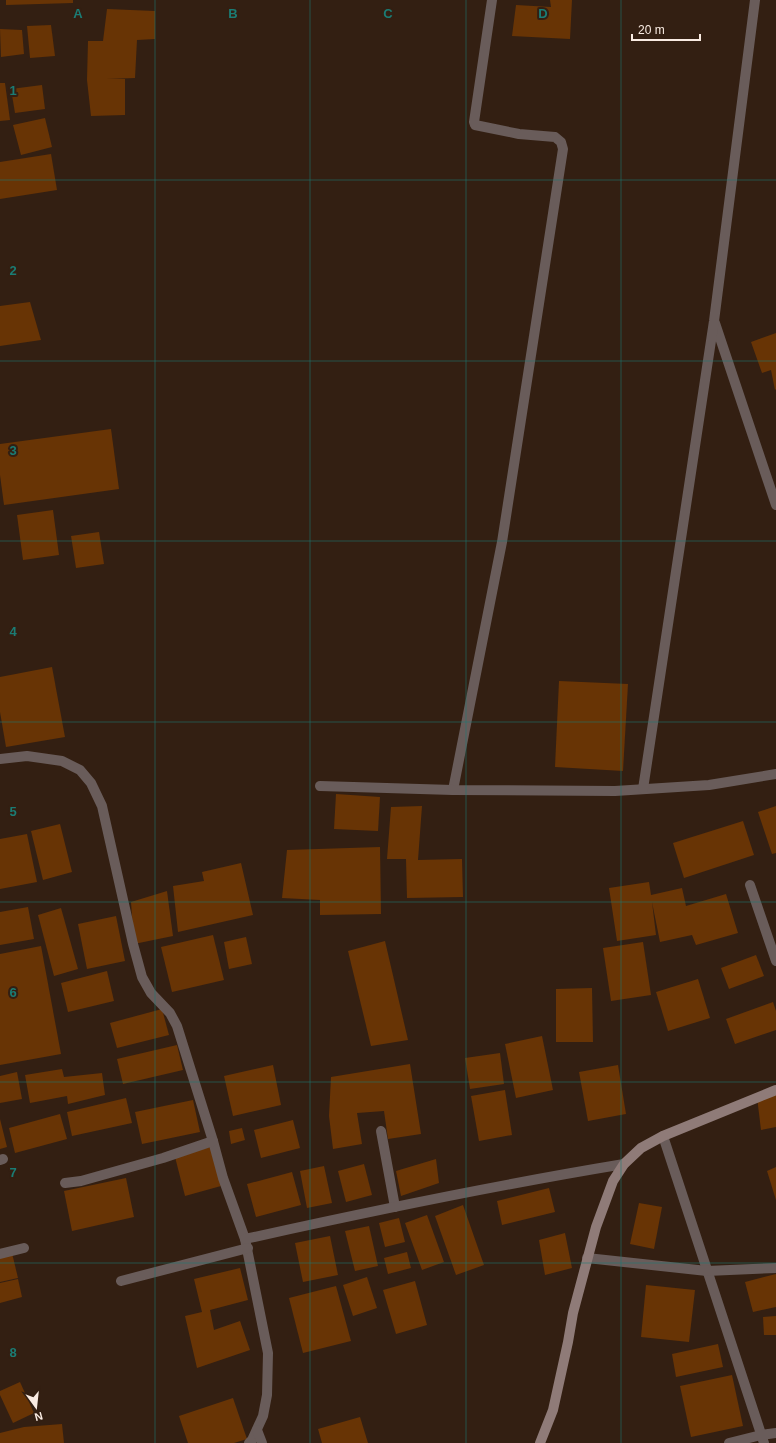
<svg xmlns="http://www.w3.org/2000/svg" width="776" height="1443" font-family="Helvetica,sans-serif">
  <rect width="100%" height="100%" fill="#331f12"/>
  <g fill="#683405">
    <path d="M 6,0 L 73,0 L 73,3 L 6,5 Z"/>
    <path d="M 550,0 L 572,0 L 570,39 L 512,36 L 516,5 L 551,7 Z"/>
    <path d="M 107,9 L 155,11 L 155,39 L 137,40 L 135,78 L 107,79 L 125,79 L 125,115 L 91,116 L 87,80 L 88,41 L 103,41 Z"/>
    <path d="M 51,25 L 55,56 L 30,58 L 27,26 Z"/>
    <path d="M 0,29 L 22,30 L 24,54 L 1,57 Z"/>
    <path d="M 0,83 L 5,83 L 10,120 L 0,121 Z"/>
    <path d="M 42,85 L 45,109 L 15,113 L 11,89 Z"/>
    <path d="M 45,118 L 52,147 L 21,155 L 13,125 Z"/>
    <path d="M 51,154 L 57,190 L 0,199 L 0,162 Z"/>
    <path d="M 30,302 L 41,340 L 0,346 L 0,306 Z"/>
    <path d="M 776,333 L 776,389 L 775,390 L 771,370 L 762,373 L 751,342 Z"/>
    <path d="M 111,429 L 119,489 L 4,505 L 0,475 L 0,444 Z"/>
    <path d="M 53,510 L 59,555 L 23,560 L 17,515 Z"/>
    <path d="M 99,532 L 104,564 L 76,568 L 71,536 Z"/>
    <path d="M 52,667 L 65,737 L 6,747 L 0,712 L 0,677 Z"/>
    <path d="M 559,681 L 628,684 L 623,771 L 555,767 Z"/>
    <path d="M 336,794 L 380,797 L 378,831 L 334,829 Z"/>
    <path d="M 422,806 L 418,860 L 462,859 L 463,897 L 407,898 L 406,859 L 387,859 L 391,807 Z"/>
    <path d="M 776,806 L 776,853 L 772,854 L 758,812 Z"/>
    <path d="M 743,821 L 754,855 L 684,878 L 673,843 Z"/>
    <path d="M 60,824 L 72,872 L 43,880 L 31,831 Z"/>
    <path d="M 27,834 L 37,882 L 0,889 L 0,839 Z"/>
    <path d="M 380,847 L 381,914 L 320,915 L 320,900 L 282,898 L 287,850 Z"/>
    <path d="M 241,863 L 253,915 L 178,932 L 173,886 L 204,881 L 202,872 Z"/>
    <path d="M 649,882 L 651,895 L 682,888 L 686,906 L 726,894 L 738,933 L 696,945 L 692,935 L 660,942 L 652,902 L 656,935 L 617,941 L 609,888 Z"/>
    <path d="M 167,891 L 173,936 L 134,944 L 131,902 Z"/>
    <path d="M 28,907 L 34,939 L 0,945 L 0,912 Z"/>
    <path d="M 61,908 L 78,969 L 54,976 L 38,915 Z"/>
    <path d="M 116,916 L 125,961 L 87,969 L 78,924 Z"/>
    <path d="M 213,935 L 224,980 L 172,992 L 161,947 Z"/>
    <path d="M 246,937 L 252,964 L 229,969 L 224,942 Z"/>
    <path d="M 385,941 L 408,1040 L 371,1046 L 348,951 Z"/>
    <path d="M 643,942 L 651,995 L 611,1001 L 603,948 Z"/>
    <path d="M 41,946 L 61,1054 L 0,1065 L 0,954 Z"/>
    <path d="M 756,955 L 764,976 L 729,989 L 721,968 Z"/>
    <path d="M 107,971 L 114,1001 L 68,1012 L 61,983 Z"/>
    <path d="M 698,979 L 710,1018 L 668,1031 L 656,992 Z"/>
    <path d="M 592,988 L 593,1042 L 556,1042 L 556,989 Z"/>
    <path d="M 773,1002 L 776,1011 L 776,1030 L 735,1044 L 726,1019 Z"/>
    <path d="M 162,1009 L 169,1035 L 117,1048 L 110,1023 Z"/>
    <path d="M 542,1036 L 553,1090 L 516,1098 L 505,1044 Z"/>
    <path d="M 177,1045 L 183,1070 L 123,1084 L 117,1059 Z"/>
    <path d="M 500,1053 L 504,1084 L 470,1089 L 465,1058 Z"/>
    <path d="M 410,1064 L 421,1134 L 388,1139 L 384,1111 L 357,1113 L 362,1144 L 333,1149 L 329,1116 L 331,1077 Z"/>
    <path d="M 273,1065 L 281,1105 L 233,1116 L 224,1076 Z"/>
    <path d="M 618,1065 L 626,1114 L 588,1121 L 579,1072 Z"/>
    <path d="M 62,1069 L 64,1077 L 102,1073 L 105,1095 L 68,1104 L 67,1096 L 30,1103 L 25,1075 Z"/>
    <path d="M 17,1072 L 22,1099 L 0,1103 L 0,1076 Z"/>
    <path d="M 505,1090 L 512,1135 L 479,1141 L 471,1096 Z"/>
    <path d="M 776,1095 L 776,1127 L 761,1130 L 757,1097 Z"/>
    <path d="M 126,1098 L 132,1123 L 72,1136 L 67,1112 Z"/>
    <path d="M 193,1100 L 200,1132 L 142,1144 L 135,1112 Z"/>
    <path d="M 60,1114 L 67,1139 L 15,1153 L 9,1128 Z"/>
    <path d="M 0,1119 L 7,1147 L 0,1149 Z"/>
    <path d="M 293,1120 L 300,1148 L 261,1158 L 254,1130 Z"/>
    <path d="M 242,1128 L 245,1140 L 231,1144 L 229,1131 Z"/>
    <path d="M 210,1147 L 221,1186 L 185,1196 L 175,1157 Z"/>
    <path d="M 436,1159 L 439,1183 L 401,1196 L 396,1171 Z"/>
    <path d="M 364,1164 L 372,1195 L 346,1202 L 338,1171 Z"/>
    <path d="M 324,1166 L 332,1203 L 307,1208 L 300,1171 Z"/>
    <path d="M 776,1167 L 776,1200 L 767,1171 Z"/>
    <path d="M 292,1172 L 301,1205 L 256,1217 L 247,1184 Z"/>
    <path d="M 126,1178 L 134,1217 L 72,1231 L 64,1191 Z"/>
    <path d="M 549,1188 L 555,1212 L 502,1225 L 497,1201 Z"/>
    <path d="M 639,1203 L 662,1207 L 654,1249 L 630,1244 Z"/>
    <path d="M 463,1205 L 484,1265 L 456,1275 L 435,1216 Z"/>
    <path d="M 427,1215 L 444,1262 L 422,1270 L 405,1223 Z"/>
    <path d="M 399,1218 L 405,1242 L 385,1247 L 379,1223 Z"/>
    <path d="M 369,1226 L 378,1266 L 355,1271 L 345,1231 Z"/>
    <path d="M 565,1233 L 572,1268 L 545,1275 L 539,1240 Z"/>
    <path d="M 330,1236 L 338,1275 L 303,1282 L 295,1243 Z"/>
    <path d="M 407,1252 L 411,1268 L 388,1274 L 384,1258 Z"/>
    <path d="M 12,1253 L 18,1278 L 0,1282 L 0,1256 Z"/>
    <path d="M 240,1268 L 248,1300 L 210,1310 L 214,1330 L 240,1321 L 250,1350 L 197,1368 L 185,1316 L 202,1312 L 194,1279 Z"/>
    <path d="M 776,1274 L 776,1307 L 753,1312 L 745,1282 Z"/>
    <path d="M 367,1277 L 377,1308 L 353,1316 L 343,1285 Z"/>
    <path d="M 18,1279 L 22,1297 L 0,1303 L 0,1283 Z"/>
    <path d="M 415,1281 L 427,1325 L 396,1334 L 383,1290 Z"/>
    <path d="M 646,1285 L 695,1290 L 689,1342 L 641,1337 Z"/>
    <path d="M 336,1286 L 351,1341 L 303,1353 L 289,1298 Z"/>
    <path d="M 776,1316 L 776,1335 L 764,1335 L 763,1317 Z"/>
    <path d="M 718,1344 L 723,1367 L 676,1377 L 672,1354 Z"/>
    <path d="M 732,1375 L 743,1426 L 691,1437 L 680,1386 Z"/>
    <path d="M 20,1382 L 34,1413 L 13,1423 L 0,1395 L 0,1391 Z"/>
    <path d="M 233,1398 L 247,1439 L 234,1443 L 188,1443 L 179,1416 Z"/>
    <path d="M 360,1417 L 368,1443 L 322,1443 L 318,1429 Z"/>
    <path d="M 62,1424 L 64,1443 L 0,1443 L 0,1433 L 24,1427 Z"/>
  </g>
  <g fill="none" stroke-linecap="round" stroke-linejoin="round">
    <g stroke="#695c5a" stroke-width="10">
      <path d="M 453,790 L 502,542 L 563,149 L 561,142 L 555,137 L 519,134 L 475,125 L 474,122 L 492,0"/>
      <path d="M 0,1160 L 3,1159"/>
      <path d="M 0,1254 L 24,1248"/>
    </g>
    <g stroke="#695c5a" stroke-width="10">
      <path d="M 715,323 L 776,505"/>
      <path d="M 0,759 L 27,756 L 62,761 L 80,770 L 91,783 L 102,806 L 133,944 L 142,977 L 151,993 L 170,1013 L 177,1026 L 213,1141 L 223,1178 L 245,1239 L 268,1353 L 267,1395 L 263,1416 L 252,1440 L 249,1443"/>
      <path d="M 320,786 L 453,790 L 615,791 L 709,785 L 776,774"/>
      <path d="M 643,789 L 714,321 L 755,0"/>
      <path d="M 750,885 L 776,961"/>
      <path d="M 381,1131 L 395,1207"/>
      <path d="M 663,1136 L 764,1443"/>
      <path d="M 65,1183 L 81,1181 L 163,1158 L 213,1141"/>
      <path d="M 245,1239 C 371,1211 497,1185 624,1164"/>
      <path d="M 587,1258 L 707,1271 L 776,1268"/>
      <path d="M 121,1281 L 248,1248"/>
      <path d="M 257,1430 L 262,1443"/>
      <path d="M 729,1443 L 761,1435 L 776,1433"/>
    </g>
    <path stroke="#8f7b78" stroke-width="10" d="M 540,1443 L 553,1410 L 568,1342 L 573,1313 L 596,1227 L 613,1181 L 624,1164 L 641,1148 L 663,1136 L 776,1090"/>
  </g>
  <path fill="none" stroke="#1b7c74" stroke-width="1" stroke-opacity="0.55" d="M 155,0 L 155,1443M 310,0 L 310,1443M 466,0 L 466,1443M 621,0 L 621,1443M 0,180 L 776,180M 0,361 L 776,361M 0,541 L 776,541M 0,722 L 776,722M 0,902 L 776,902M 0,1082 L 776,1082M 0,1263 L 776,1263"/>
  <g font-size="13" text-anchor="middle" font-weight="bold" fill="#1b7c74" stroke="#331f12" stroke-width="4" stroke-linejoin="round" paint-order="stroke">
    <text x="78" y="18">A</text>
    <text x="233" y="18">B</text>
    <text x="388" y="18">C</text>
    <text x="543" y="18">D</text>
    <text x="13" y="95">1</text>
    <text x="13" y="275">2</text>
    <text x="13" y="455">3</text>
    <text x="13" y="636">4</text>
    <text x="13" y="816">5</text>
    <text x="13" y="997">6</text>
    <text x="13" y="1177">7</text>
    <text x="13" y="1357">8</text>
  </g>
  <g transform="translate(36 1407) rotate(165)" stroke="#331f12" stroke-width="3" paint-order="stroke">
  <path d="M0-3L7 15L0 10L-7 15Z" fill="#f9ebe2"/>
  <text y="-6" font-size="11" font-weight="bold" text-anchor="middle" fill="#f9ebe2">N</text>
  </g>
  <path d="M632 34v6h68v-6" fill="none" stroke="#f9ebe2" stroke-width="2"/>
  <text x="638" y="34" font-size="12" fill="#f9ebe2" stroke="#331f12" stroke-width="3" paint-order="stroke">20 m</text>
</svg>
